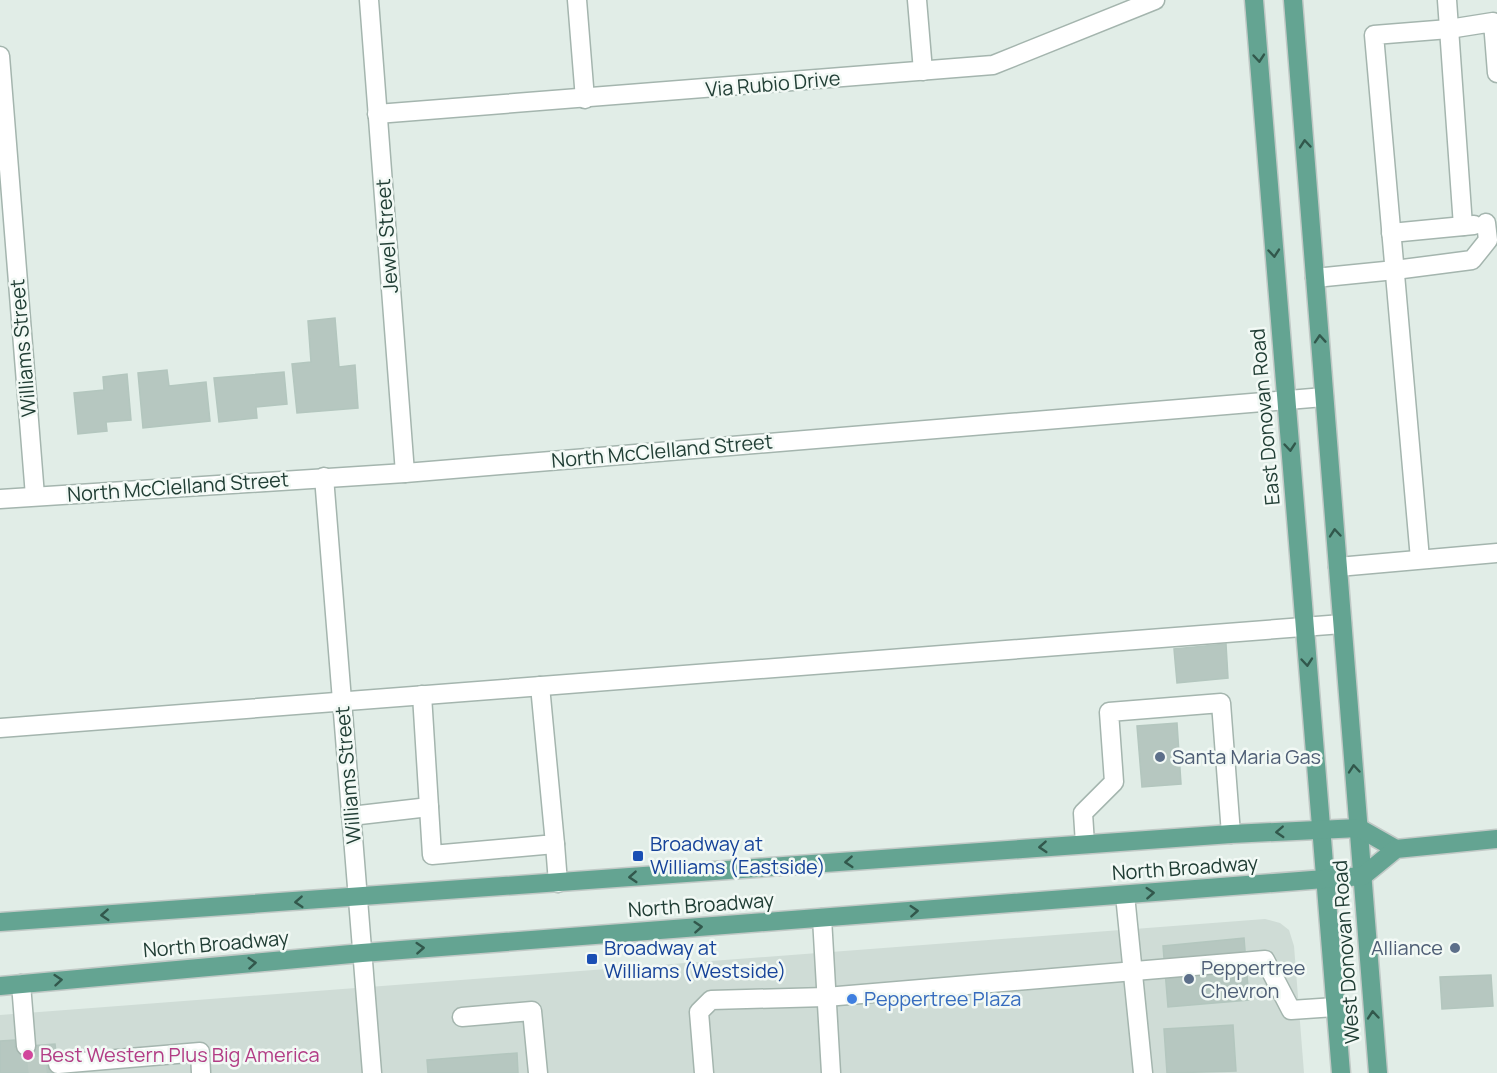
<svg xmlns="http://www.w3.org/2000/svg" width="1497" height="1073" font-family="Manrope,sans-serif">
  <rect width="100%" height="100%" fill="#e1ede7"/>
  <path fill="#cfdcd6" d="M 1265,919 L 1280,923 L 1289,930 L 1294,946 L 1304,1073 L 0,1073 L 0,1015 Z"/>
  <g fill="#b6c7c0" stroke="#b3c6be" stroke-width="1.5">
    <path d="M 335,318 L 339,367 L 355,365 L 358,408 L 297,413 L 292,364 L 311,362 L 308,321 Z"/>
    <path d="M 167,370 L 169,386 L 206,382 L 210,421 L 143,428 L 138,373 Z"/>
    <path d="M 284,372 L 287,404 L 256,407 L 257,418 L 219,422 L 214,378 Z"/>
    <path d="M 127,374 L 131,420 L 106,422 L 107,431 L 78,434 L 74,393 L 104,390 L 103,377 Z"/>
    <path d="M 1226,644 L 1228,678 L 1177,683 L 1174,649 Z"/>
    <path d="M 1177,723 L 1181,784 L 1142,787 L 1137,726 Z"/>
    <path d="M 1244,938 L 1249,1000 L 1168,1007 L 1163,946 Z"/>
    <path d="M 1491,975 L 1493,1006 L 1442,1009 L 1440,977 Z"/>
    <path d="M 1233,1025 L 1236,1071 L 1167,1073 L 1164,1029 Z"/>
    <path d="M 15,1040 L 15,1047 L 55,1044 L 59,1073 L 0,1073 L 0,1041 Z"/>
    <path d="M 517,1053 L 518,1073 L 428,1073 L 427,1060 Z"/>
  </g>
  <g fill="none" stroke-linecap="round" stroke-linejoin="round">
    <path stroke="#bbcac3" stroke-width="18" stroke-dasharray="18 9" stroke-linecap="butt" d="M 28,1067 L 58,1064"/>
    <defs>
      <g id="minor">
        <path d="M 369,0 L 405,473"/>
        <path d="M 577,0 L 585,99"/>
        <path d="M 917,0 L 923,71"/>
        <path d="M 1447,0 L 1463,226"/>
        <path d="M 0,56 L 35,496"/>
        <path d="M 377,114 L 993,65 L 1155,0"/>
        <path d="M 1391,233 L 1474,225"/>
        <path d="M 1315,278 L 1395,270 L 1472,260 L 1488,240 L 1486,223"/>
        <path d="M 324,477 L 372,1073"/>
        <path d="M 0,499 L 405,473 L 1324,397"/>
        <path d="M 1420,559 L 1374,35 L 1449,29 L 1493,22 L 1497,73"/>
        <path d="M 1338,567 L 1497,553"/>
        <path d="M 422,695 L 432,855 L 555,844 L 540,686"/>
        <path d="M 0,728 L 1342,624"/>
        <path d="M 351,816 L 429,807"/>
        <path d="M 555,844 L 558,883"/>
        <path d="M 1085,844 L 1083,813 L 1114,782 L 1109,712 L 1221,703 L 1231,834"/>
        <path d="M 1125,895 L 1143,1073"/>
        <path d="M 822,918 L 831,1073"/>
        <path d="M 21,984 L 26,1046"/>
        <path d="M 462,1017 L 532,1011 L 538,1073"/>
        <path d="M 58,1064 L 200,1052 L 201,1073"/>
        <path d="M 704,1073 L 699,1012 L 711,1000 L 826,997 L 1265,960 L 1291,1010 L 1335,1007"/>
      </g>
      <g id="major">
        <path d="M 1254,0 L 1341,1073"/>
        <path d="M 1293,0 L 1378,1073"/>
        <path d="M 0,922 L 1231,834 L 1359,828 L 1396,849"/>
        <path d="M 0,986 L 362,953 L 1363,876 L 1396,849 L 1497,839"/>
      </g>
    </defs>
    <use href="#minor" stroke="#a4b5ae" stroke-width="21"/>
    <use href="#major" stroke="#c1c9c6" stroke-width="21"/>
    <use href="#minor" stroke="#fff" stroke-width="18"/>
    <use href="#major" stroke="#64a492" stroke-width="18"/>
  </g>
  <defs><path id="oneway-chevron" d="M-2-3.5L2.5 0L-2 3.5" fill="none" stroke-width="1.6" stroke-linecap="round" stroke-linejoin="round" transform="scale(1.5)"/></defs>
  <g stroke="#32584c">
    <use href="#oneway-chevron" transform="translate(1259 58) rotate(85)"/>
    <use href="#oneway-chevron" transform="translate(1305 144) rotate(-95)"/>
    <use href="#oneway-chevron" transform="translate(1274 253) rotate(85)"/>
    <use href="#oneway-chevron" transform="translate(1320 339) rotate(-94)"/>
    <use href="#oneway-chevron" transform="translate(1290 447) rotate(85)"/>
    <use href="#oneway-chevron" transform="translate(1335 533) rotate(-95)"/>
    <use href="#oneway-chevron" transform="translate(1307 662) rotate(85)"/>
    <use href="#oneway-chevron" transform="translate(1354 769) rotate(-95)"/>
    <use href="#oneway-chevron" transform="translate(1280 832) rotate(177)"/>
    <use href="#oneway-chevron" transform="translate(1043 847) rotate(176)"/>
    <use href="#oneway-chevron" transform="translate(849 862) rotate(176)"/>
    <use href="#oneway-chevron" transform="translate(633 877) rotate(176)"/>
    <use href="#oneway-chevron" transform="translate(1150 893) rotate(-4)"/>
    <use href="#oneway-chevron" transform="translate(299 902) rotate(176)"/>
    <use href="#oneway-chevron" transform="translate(914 911) rotate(-4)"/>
    <use href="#oneway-chevron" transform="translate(105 915) rotate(176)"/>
    <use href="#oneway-chevron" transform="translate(698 927) rotate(-4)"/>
    <use href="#oneway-chevron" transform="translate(420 948) rotate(-4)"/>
    <use href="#oneway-chevron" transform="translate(252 963) rotate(-5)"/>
    <use href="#oneway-chevron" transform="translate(58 980) rotate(-5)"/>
    <use href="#oneway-chevron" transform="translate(1373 1015) rotate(-95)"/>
  </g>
  <g fill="#5c6f8a" stroke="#f2f9f5" stroke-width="2">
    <circle cx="1160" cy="757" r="6"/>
    <circle cx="1455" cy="948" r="6"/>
    <circle cx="1189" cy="979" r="6"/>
  </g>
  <g fill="#1a4fb4" stroke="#f2f9f5" stroke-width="2">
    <rect x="632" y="850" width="12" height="12" rx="3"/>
    <rect x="586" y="953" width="12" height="12" rx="3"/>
  </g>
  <circle fill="#3f7fe0" stroke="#f2f9f5" stroke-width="2" cx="852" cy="999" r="6"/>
  <circle fill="#d1479c" stroke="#f2f9f5" stroke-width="2" cx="28" cy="1055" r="6"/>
  <g text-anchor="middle" stroke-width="5" stroke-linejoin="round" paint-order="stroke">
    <g font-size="20" fill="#213e35" stroke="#f2f9f5">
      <text transform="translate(773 84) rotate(-5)" y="7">Via Rubio Drive</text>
      <text transform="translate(387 236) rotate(-94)" y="7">Jewel Street</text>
      <text transform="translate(23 348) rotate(-95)" y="7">Williams Street</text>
      <text transform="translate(1265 417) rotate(-95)" y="7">East Donovan Road</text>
      <text transform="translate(662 451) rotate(-5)" y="7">North McClelland Street</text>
      <text transform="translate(178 487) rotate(-4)" y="7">North McClelland Street</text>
      <text transform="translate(348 775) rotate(-95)" y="7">Williams Street</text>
      <text transform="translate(1185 868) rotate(-4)" y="7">North Broadway</text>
      <text transform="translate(701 905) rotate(-4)" y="7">North Broadway</text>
      <text transform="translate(216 944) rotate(-5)" y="7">North Broadway</text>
      <text transform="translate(1346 952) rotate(-94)" y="7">West Donovan Road</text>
    </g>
    <g font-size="20" fill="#4e5e75" stroke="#f2f9f5" text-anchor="start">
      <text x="1172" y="764">Santa Maria Gas</text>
      <text x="1443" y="955" text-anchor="end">Alliance</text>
      <text x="1201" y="975">Peppertree<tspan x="1201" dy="23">Chevron</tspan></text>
    </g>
    <g font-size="20" fill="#164399" stroke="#f2f9f5" text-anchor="start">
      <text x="650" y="851">Broadway at<tspan x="650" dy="23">Williams (Eastside)</tspan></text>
      <text x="604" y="955">Broadway at<tspan x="604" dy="23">Williams (Westside)</tspan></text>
    </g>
    <g font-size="20" fill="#366cbe" stroke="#f2f9f5" text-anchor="start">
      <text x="864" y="1006">Peppertree Plaza</text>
    </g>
    <g font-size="20" fill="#b23c85" stroke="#f2f9f5" text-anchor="start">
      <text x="40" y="1062">Best Western Plus Big America</text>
    </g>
  </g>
</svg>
